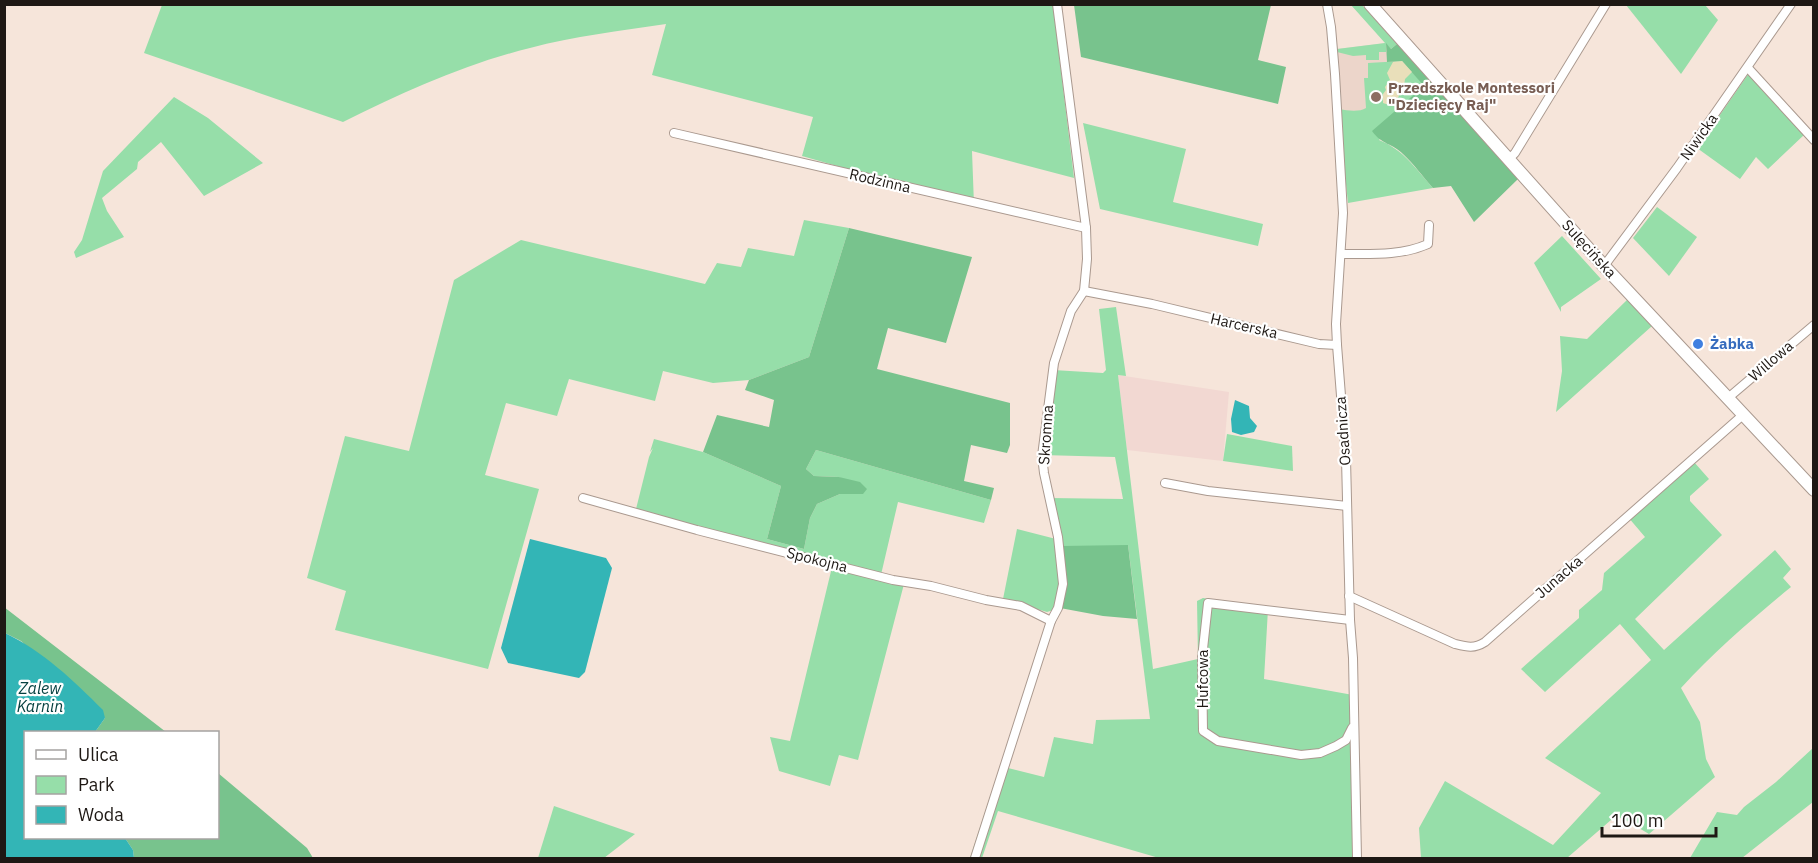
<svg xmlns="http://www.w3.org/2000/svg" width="1818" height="863" font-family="'IBM Plex Sans',sans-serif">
  <rect width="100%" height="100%" fill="#f6e5da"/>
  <path fill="#f2d8d2" d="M 1118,375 L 1229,392 L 1223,461 L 1127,450 Z"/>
  <path fill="#ecd5ca" d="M 1386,43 L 1425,86 L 1343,156 L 1337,49 Z"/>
  <g fill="#96dea9">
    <path d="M 162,5 L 1053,5 L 1074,178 L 972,151 L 974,205 L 802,156 L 813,117 L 652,75 L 666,24 C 620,31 574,36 530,48 C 465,64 403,92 343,122 L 144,53 Z"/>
    <path d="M 1351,5 L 1362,5 L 1397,44 L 1391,49 L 1386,44 L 1386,52 L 1379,52 L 1379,60 L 1366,60 L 1366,55 L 1353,56 L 1337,52 L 1337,49 L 1385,43 Z"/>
    <path d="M 1626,5 L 1705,5 L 1718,20 L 1681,74 Z"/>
    <path d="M 1402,61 L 1425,86 L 1379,140 C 1404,150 1415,168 1433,188 L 1348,203 L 1343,156 L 1340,109 C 1348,111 1360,112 1366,108 L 1364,78 L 1368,78 L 1368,63 Z"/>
    <path d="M 1749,73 L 1805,134 L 1768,169 L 1756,157 L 1740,179 L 1697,148 Z"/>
    <path d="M 174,97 L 208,118 L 263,163 L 204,196 L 161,142 L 138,162 L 137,169 L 102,198 L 107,211 L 124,237 L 76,258 L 74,252 L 82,240 L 103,171 Z"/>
    <path d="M 1083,123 L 1186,149 L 1173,202 L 1263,224 L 1258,246 L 1100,209 Z"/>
    <path d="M 1657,207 L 1697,237 L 1669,276 L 1633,238 Z"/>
    <path d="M 804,220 L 849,228 L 809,357 L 749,380 L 713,383 L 663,371 L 655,401 L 569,379 L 557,416 L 506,403 L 485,475 L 539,489 L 488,669 L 335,630 L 346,591 L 307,578 L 345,436 L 409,451 L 454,280 L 521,240 L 705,284 L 717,263 L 741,267 L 748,248 L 794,256 Z"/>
    <path d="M 1562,236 L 1601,279 L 1561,307 L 1561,312 L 1534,263 Z"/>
    <path d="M 1627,300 L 1652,326 L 1556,412 L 1562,371 L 1560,336 L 1587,339 Z"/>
    <path d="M 1116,307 L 1126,376 L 1118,375 L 1153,669 L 1198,659 L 1197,601 L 1203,598 L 1268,609 L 1264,679 L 1353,695 L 1353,858 L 1159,858 L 998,811 L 982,858 L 970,858 L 1000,766 L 1044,777 L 1054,737 L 1093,744 L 1096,720 L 1150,719 L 1128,545 L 1060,608 L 1047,612 L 1003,599 L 1017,529 L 1056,539 L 1050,498 L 1123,499 L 1115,457 L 1042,455 L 1053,370 L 1103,373 L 1106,370 L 1099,309 Z"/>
    <path d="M 1227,434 L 1292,446 L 1293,471 L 1223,461 Z"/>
    <path d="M 654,439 L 703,452 L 781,486 L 767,539 L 804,549 L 810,518 L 817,504 L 840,494 L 863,494 L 839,477 L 814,476 L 806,469 L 816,450 L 991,500 L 984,523 L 898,502 L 880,579 L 904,584 L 858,760 L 839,755 L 830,786 L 779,771 L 770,737 L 790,741 L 833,563 L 635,513 L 649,457 L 653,448 L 650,452 Z"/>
    <path d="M 1694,462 L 1709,479 L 1690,496 L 1690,501 L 1722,535 L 1635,619 L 1664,650 L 1775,550 L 1791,569 L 1783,578 L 1791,587 C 1752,619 1715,651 1681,688 L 1700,722 L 1706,759 L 1715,777 L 1649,834 L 1622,818 L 1611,820 L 1567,858 L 1421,858 L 1419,828 L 1445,781 L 1553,845 L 1601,793 L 1545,758 L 1651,660 L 1620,624 L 1545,692 L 1521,669 L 1579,618 L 1579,610 L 1602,590 L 1604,573 L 1645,537 L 1628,517 Z"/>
    <path d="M 1813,748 L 1813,802 L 1742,858 L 1690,858 L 1717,812 L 1737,815 L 1744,807 L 1776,782 Z"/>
    <path d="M 554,806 L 635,834 L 604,858 L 538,858 Z"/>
  </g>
  <g fill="#78c38d">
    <path d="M 1074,5 L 1271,5 L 1258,60 L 1286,67 L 1278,104 L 1081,57 Z"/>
    <path d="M 1386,43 L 1391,49 L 1397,44 L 1518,179 L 1474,222 L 1451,186 L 1433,188 C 1423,177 1414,164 1403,154 C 1392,143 1382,145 1372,131 L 1424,86 L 1402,61 L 1387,62 Z"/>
    <path d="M 849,228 L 972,257 L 946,343 L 888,328 L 877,369 L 1010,403 L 1010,445 L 1007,453 L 971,445 L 964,481 L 994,488 L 991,500 L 816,450 L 806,469 L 814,476 L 839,477 L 860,482 L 867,489 L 863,494 L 840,494 L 817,504 L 810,518 L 804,549 L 767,539 L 781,486 L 703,452 L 717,415 L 769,427 L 774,400 L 745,390 L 749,380 L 809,357 Z"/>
    <path d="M 1128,545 L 1137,619 L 1103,616 L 1060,608 L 1061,546 Z"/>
    <path d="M 4,607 L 166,732 L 95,732 L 105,718 L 21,641 L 5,633 Z"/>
    <path d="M 218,773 L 307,848 L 313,858 L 134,858 L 133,850 L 125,838 L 218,838 Z"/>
  </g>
  <path fill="#e9dfba" d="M 1402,61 L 1412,72 L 1405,79 L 1404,86 L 1396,88 L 1399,96 L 1393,104 L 1389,105 L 1383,103 L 1383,94 L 1386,90 L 1385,87 L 1390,80 L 1387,73 L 1393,62 Z"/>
  <g fill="#33b5b6">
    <path d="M 1235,400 L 1249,406 L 1250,418 L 1257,426 L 1254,432 L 1241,435 L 1232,432 L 1231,419 Z"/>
    <path d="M 530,539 L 606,558 L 612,568 L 585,672 L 579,678 L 508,663 L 501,648 Z"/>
    <path d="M 5,633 C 44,652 73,680 103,710 L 105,718 L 95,732 L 26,732 L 26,838 L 125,838 L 133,850 L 134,858 L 5,858 Z"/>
  </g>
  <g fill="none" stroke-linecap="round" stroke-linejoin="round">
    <defs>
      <g id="street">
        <path d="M 1327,4 L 1331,27 L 1335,74 L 1343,213 L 1336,324 L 1337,345 L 1346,459 L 1350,620 L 1353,658 L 1357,858"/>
        <path d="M 1748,68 L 1814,140"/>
        <path d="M 674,133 L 1086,228"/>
        <path d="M 1509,159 L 1515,153 L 1606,4"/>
        <path d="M 1342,254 C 1371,254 1401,256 1428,244 L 1429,225"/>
        <path d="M 1604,266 L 1677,168 L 1791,4"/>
        <path d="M 1084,291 L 1152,304 L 1319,344 L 1337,345"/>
        <path d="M 1728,398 L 1814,325"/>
        <path d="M 1165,483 L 1208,491 L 1347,506"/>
        <path d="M 583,498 L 697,530 L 893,580 L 931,586 L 986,600 L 1021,606 L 1051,621"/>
        <path d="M 1349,596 L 1455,644 C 1467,647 1474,649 1485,642 L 1744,414"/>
        <path d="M 1350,620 L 1208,603 L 1202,658 L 1203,731 L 1218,741 L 1301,755 L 1320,753 L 1336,746 L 1346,740 L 1352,728"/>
        <path d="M 975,858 L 1051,621 L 1058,608 L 1063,584 L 1058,537 L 1044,473 L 1042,456 L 1054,363 L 1071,311 L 1084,291 L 1087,259 L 1086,228 L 1057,4"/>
      </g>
      <path id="secondary" d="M 1370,4 L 1604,266 L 1814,490"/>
    </defs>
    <use href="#street" stroke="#aa998f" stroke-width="10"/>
    <use href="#secondary" stroke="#aa998f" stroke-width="14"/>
    <use href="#street" stroke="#fff" stroke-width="8"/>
    <use href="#secondary" stroke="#fff" stroke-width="12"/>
  </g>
  <circle fill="#8d6e63" stroke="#fff" stroke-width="2" cx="1376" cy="97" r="6"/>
  <circle fill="#3f7fe0" stroke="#fff" stroke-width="2" cx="1698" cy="344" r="6"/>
  <g text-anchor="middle" stroke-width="4.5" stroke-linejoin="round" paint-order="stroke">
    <g font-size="15" font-weight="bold" fill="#785e54" stroke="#fff" text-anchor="start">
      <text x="1388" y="93">Przedszkole Montessori<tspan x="1388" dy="17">"Dziecięcy Raj"</tspan></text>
    </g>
    <g font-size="15" fill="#1e1814" stroke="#fff">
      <text transform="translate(1699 137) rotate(-55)" y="5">Niwicka</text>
      <text transform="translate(880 181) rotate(13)" y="5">Rodzinna</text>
      <text transform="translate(1589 249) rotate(48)" y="5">Sulęcińska</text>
      <text transform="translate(1244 326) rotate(13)" y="5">Harcerska</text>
      <text transform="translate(1771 361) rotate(-41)" y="5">Willowa</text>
      <text transform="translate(1343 431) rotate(-94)" y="5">Osadnicza</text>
      <text transform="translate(1046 435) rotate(-86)" y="5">Skromna</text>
      <text transform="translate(817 560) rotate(14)" y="5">Spokojna</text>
      <text transform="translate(1559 577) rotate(-41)" y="5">Junacka</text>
      <text transform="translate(1203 679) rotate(-90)" y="5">Hufcowa</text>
    </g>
    <g font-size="15" font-weight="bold" fill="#366cbe" stroke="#fff" text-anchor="start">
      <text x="1710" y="349">Żabka</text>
    </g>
    <g font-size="16" font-style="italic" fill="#064141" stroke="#fff">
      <text x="40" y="694">Zalew<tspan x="40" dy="18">Karnin</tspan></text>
    </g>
  </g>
  <rect width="1818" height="863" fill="none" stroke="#1e1814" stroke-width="12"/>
  <rect x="24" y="731" width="195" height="108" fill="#ffffff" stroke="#a5a3a1" stroke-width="1.5"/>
  <rect x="36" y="750" width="30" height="9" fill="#ffffff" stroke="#a5a3a1" stroke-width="1.5"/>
  <text x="78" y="761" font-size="18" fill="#1e1814">Ulica</text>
  <rect x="36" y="776" width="30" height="18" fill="#96dea9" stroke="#a5a3a1" stroke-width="1.5"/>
  <text x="78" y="791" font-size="18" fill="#1e1814">Park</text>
  <rect x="36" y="806" width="30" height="18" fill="#33b5b6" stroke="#a5a3a1" stroke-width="1.5"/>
  <text x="78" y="821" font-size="18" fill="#1e1814">Woda</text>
  <path d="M1602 827v9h114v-9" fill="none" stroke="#1e1814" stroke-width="3"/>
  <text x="1611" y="827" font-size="18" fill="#1e1814" stroke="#ffffff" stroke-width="4.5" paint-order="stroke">100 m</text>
</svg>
